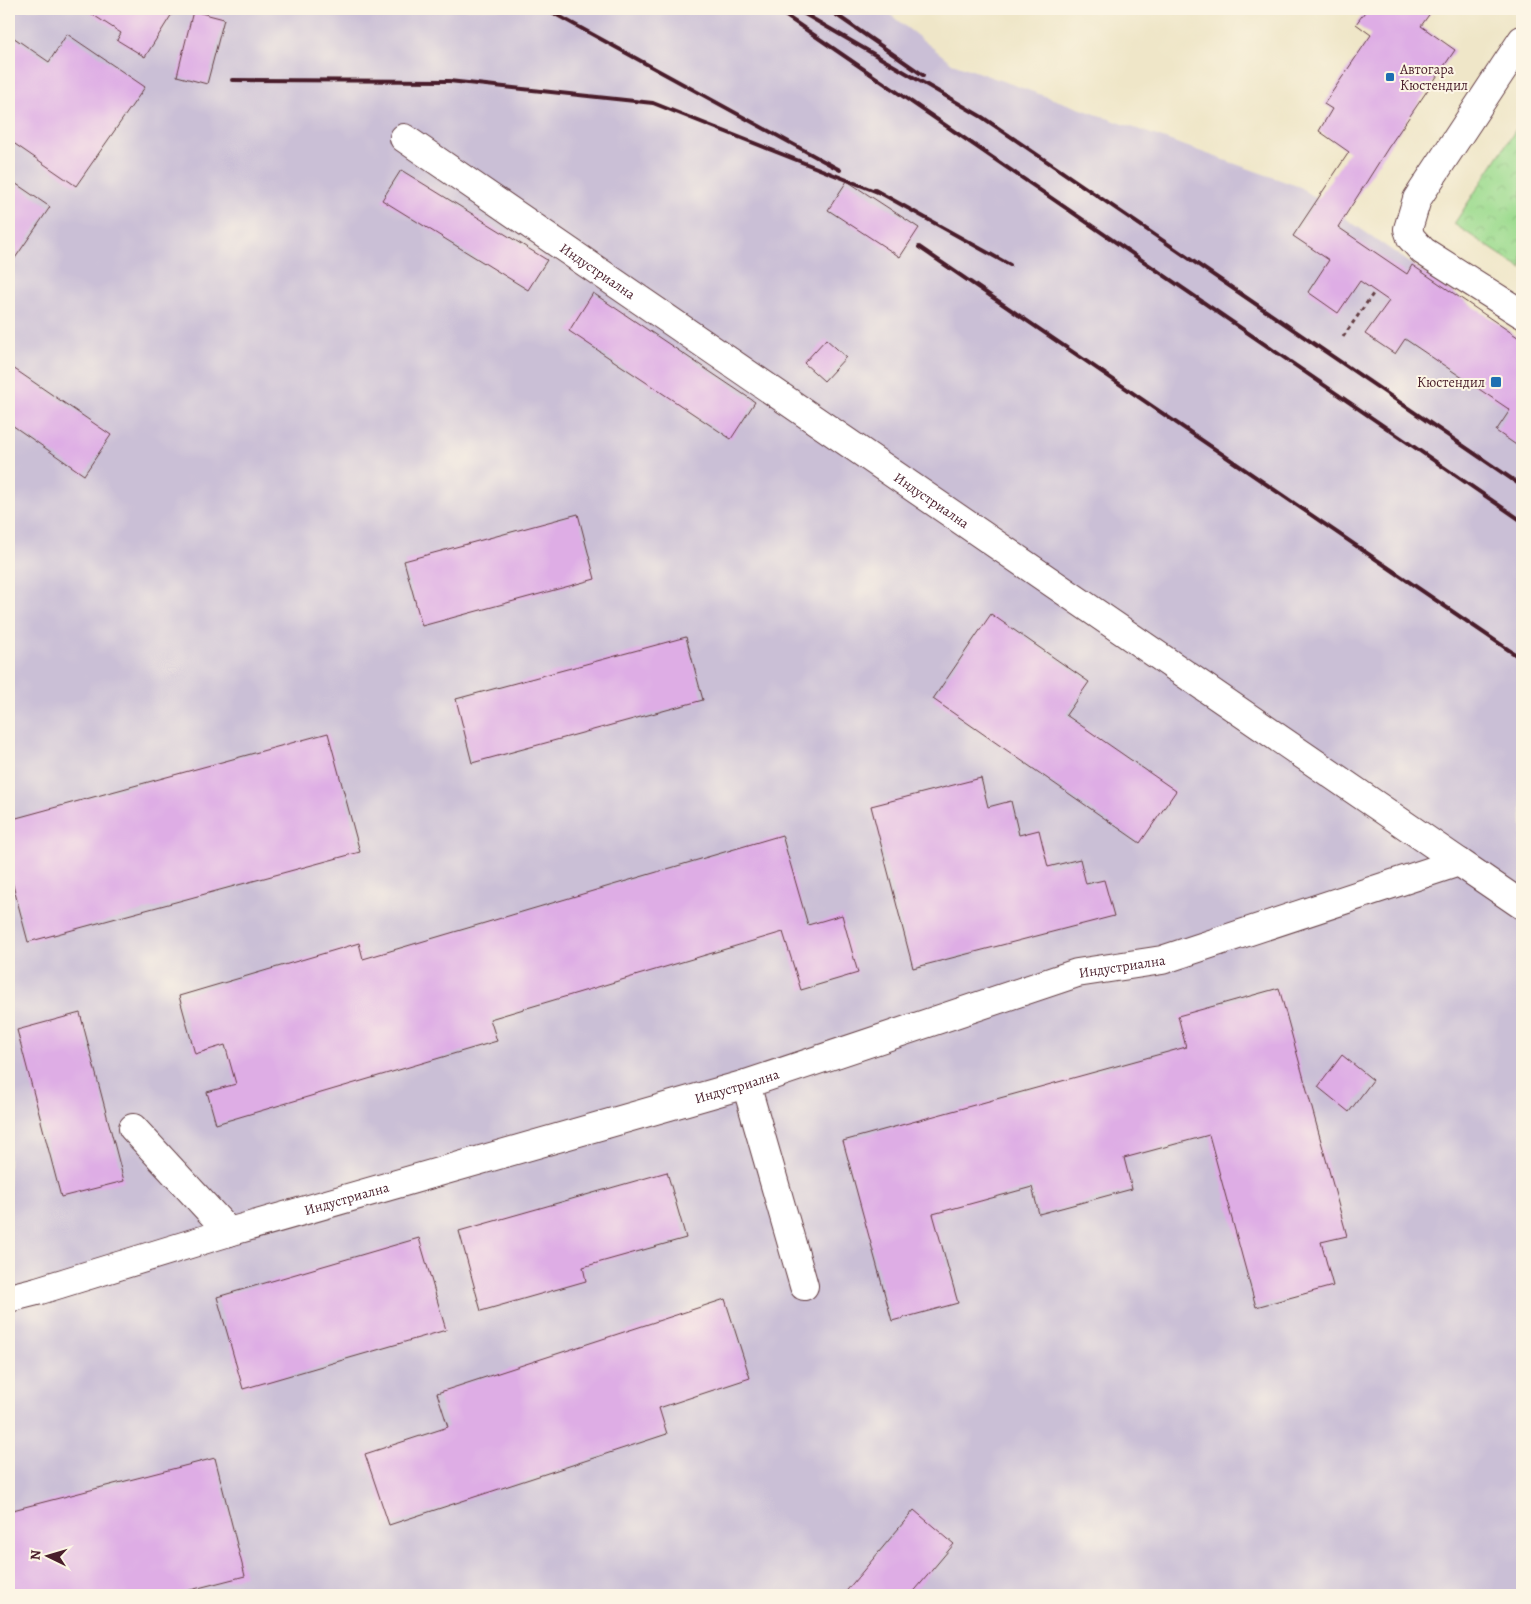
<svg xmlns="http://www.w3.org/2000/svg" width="1531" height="1604" font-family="Alegreya,serif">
  <defs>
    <pattern id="park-crowns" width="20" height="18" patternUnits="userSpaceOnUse" patternTransform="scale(1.25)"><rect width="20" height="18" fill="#9fdc91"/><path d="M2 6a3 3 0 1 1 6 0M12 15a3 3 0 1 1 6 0" fill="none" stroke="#8abc7d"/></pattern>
  </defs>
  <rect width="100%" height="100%" fill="#fcf5e5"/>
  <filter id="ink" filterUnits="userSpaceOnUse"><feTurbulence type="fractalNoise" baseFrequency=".02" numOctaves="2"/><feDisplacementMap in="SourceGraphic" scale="10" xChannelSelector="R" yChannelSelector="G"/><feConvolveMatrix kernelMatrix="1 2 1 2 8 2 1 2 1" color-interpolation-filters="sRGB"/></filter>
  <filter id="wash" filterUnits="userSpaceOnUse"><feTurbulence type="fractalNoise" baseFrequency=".0096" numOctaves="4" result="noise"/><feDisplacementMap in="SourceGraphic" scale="20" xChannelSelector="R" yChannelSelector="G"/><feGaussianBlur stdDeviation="1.12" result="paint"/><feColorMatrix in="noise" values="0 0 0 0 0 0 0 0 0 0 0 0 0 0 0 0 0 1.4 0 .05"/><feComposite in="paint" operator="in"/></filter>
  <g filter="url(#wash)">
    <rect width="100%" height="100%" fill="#efe6c8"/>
    <path fill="#cabfd6" d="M 9,9 L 883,9 L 952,63 L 1300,187 L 1522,340 L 1522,1595 L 9,1595 Z"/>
    <path fill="url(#park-crowns)" stroke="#747e5e" d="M 1522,120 L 1522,269 L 1454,224 Z"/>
    <g id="blocks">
      <g fill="#deade5">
        <path d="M 84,9 L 175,9 L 145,57 L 117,40 L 121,33 Z"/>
        <path d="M 1367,9 L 1433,9 L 1421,26 L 1455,50 L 1388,148 L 1338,227 L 1407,274 L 1412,265 L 1522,340 L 1522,449 L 1496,431 L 1510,410 L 1405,339 L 1395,354 L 1365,334 L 1389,301 L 1360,281 L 1338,313 L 1308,292 L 1329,260 L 1293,236 L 1349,152 L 1319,131 L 1332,109 L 1324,104 L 1371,35 L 1356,24 Z"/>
        <path d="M 193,11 L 224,19 L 207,84 L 177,76 Z"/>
        <path d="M 67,34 L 145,87 L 76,186 L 9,140 L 9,36 L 10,35 L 49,62 Z"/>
        <path d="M 401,170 L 547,260 L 528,290 L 382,200 Z"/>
        <path d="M 9,179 L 50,207 L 9,267 Z"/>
        <path d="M 847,181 L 919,228 L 900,257 L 828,210 Z"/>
        <path d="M 593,293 L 755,402 L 731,439 L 569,331 Z"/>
        <path d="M 826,339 L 846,357 L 824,381 L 804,363 Z"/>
        <path d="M 13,368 L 111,435 L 84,475 L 9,423 L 9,374 Z"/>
        <path d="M 578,514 L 595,579 L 422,626 L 404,561 Z"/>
        <path d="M 991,614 L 1089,682 L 1066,715 L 1176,791 L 1140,843 L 933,699 Z"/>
        <path d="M 686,637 L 703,700 L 472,763 L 456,699 Z"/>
        <path d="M 328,733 L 360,852 L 28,942 L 9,870 L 9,820 Z"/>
        <path d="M 981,778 L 988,807 L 1011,801 L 1019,835 L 1039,830 L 1048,867 L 1080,859 L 1086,884 L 1104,880 L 1114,916 L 913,968 L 871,806 Z"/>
        <path d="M 782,835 L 808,925 L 842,915 L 858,973 L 801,990 L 783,932 L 490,1019 L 497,1041 L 216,1124 L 207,1092 L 236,1084 L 225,1045 L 195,1054 L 179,996 L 359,943 L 363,959 Z"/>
        <path d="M 1279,988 L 1347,1236 L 1321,1242 L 1333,1286 L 1256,1307 L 1209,1135 L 1124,1158 L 1132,1189 L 1039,1214 L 1032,1187 L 933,1214 L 958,1303 L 892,1321 L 843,1141 L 1186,1047 L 1178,1016 Z"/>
        <path d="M 80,1013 L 124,1181 L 61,1197 L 17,1030 Z"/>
        <path d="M 1342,1055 L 1373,1080 L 1349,1112 L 1318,1087 Z"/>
        <path d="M 667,1172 L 686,1238 L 583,1267 L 586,1281 L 481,1311 L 459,1231 Z"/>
        <path d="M 419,1238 L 446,1330 L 243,1389 L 217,1297 Z"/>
        <path d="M 725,1299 L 750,1378 L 659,1408 L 667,1434 L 389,1525 L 365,1454 L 448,1427 L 437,1393 Z"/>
        <path d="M 215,1458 L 245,1576 L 171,1595 L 9,1595 L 9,1511 Z"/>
        <path d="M 914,1510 L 954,1544 L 911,1595 L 843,1595 Z"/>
      </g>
    </g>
  </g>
  <g filter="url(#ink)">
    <use href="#blocks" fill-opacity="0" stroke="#633d43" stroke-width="1"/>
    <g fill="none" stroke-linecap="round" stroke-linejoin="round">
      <defs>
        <g id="minor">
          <path d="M 1522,40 L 1417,199 L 1408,229 L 1411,238 L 1423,251 L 1522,314"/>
          <path id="s1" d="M 404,138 L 1459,862"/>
          <path d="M 746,1084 L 804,1286"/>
          <path d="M 133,1128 L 229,1232"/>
          <path id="s2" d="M 9,1298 L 37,1291 L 229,1232 L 746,1084 L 1077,973 L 1162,960 L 1459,862 L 1522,905"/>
        </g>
      </defs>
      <use href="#minor" stroke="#633d43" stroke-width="30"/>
      <path stroke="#633d43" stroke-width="3" stroke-dasharray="4 4" stroke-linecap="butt" d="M 1343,337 L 1375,291"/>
      <use href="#minor" stroke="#fff" stroke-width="28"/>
      <g stroke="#4a1f2b" stroke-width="4">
        <path d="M 546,9 L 840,170"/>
        <path d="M 776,9 L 1522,521"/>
        <path d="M 796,9 L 982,117 L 1522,486"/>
        <path d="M 828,9 L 923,75"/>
        <path d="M 232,80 L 449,81 L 653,103 L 880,193"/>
        <path d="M 875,190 L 1010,265"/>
        <path d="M 919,247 L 1522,659"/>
      </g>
    </g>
  </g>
  <g fill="#1f6fb2" stroke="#fcf5e5" stroke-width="2">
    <rect x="1385" y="72" width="10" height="10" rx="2.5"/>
    <rect x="1490" y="376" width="12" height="12" rx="2.5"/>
  </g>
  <g text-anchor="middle" stroke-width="4" stroke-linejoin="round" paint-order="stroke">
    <g font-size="14" fill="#4a1f2b" stroke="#fcf5e5" text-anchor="start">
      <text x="1400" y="74">Автогара<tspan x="1400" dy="16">Кюстендил</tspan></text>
      <text x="1485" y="387" text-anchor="end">Кюстендил</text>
    </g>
    <g font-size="14" fill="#4a1f2b" stroke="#fcf5e5">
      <text dy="5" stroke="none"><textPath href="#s1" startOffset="235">Индустриална</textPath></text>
      <text dy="5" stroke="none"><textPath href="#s1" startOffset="640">Индустриална</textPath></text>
      <text dy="5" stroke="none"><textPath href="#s2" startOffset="1162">Индустриална</textPath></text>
      <text dy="5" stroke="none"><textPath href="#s2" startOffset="758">Индустриална</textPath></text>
      <text dy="5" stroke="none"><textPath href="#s2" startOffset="352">Индустриална</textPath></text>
    </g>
  </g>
  <rect width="1531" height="1604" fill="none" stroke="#fcf5e5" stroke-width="30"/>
  <g transform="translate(48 1556) rotate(275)" stroke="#fcf5e5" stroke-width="4" paint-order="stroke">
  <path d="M0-4L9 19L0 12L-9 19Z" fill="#4a1f2b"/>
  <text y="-8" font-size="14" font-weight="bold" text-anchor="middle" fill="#4a1f2b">N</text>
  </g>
</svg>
